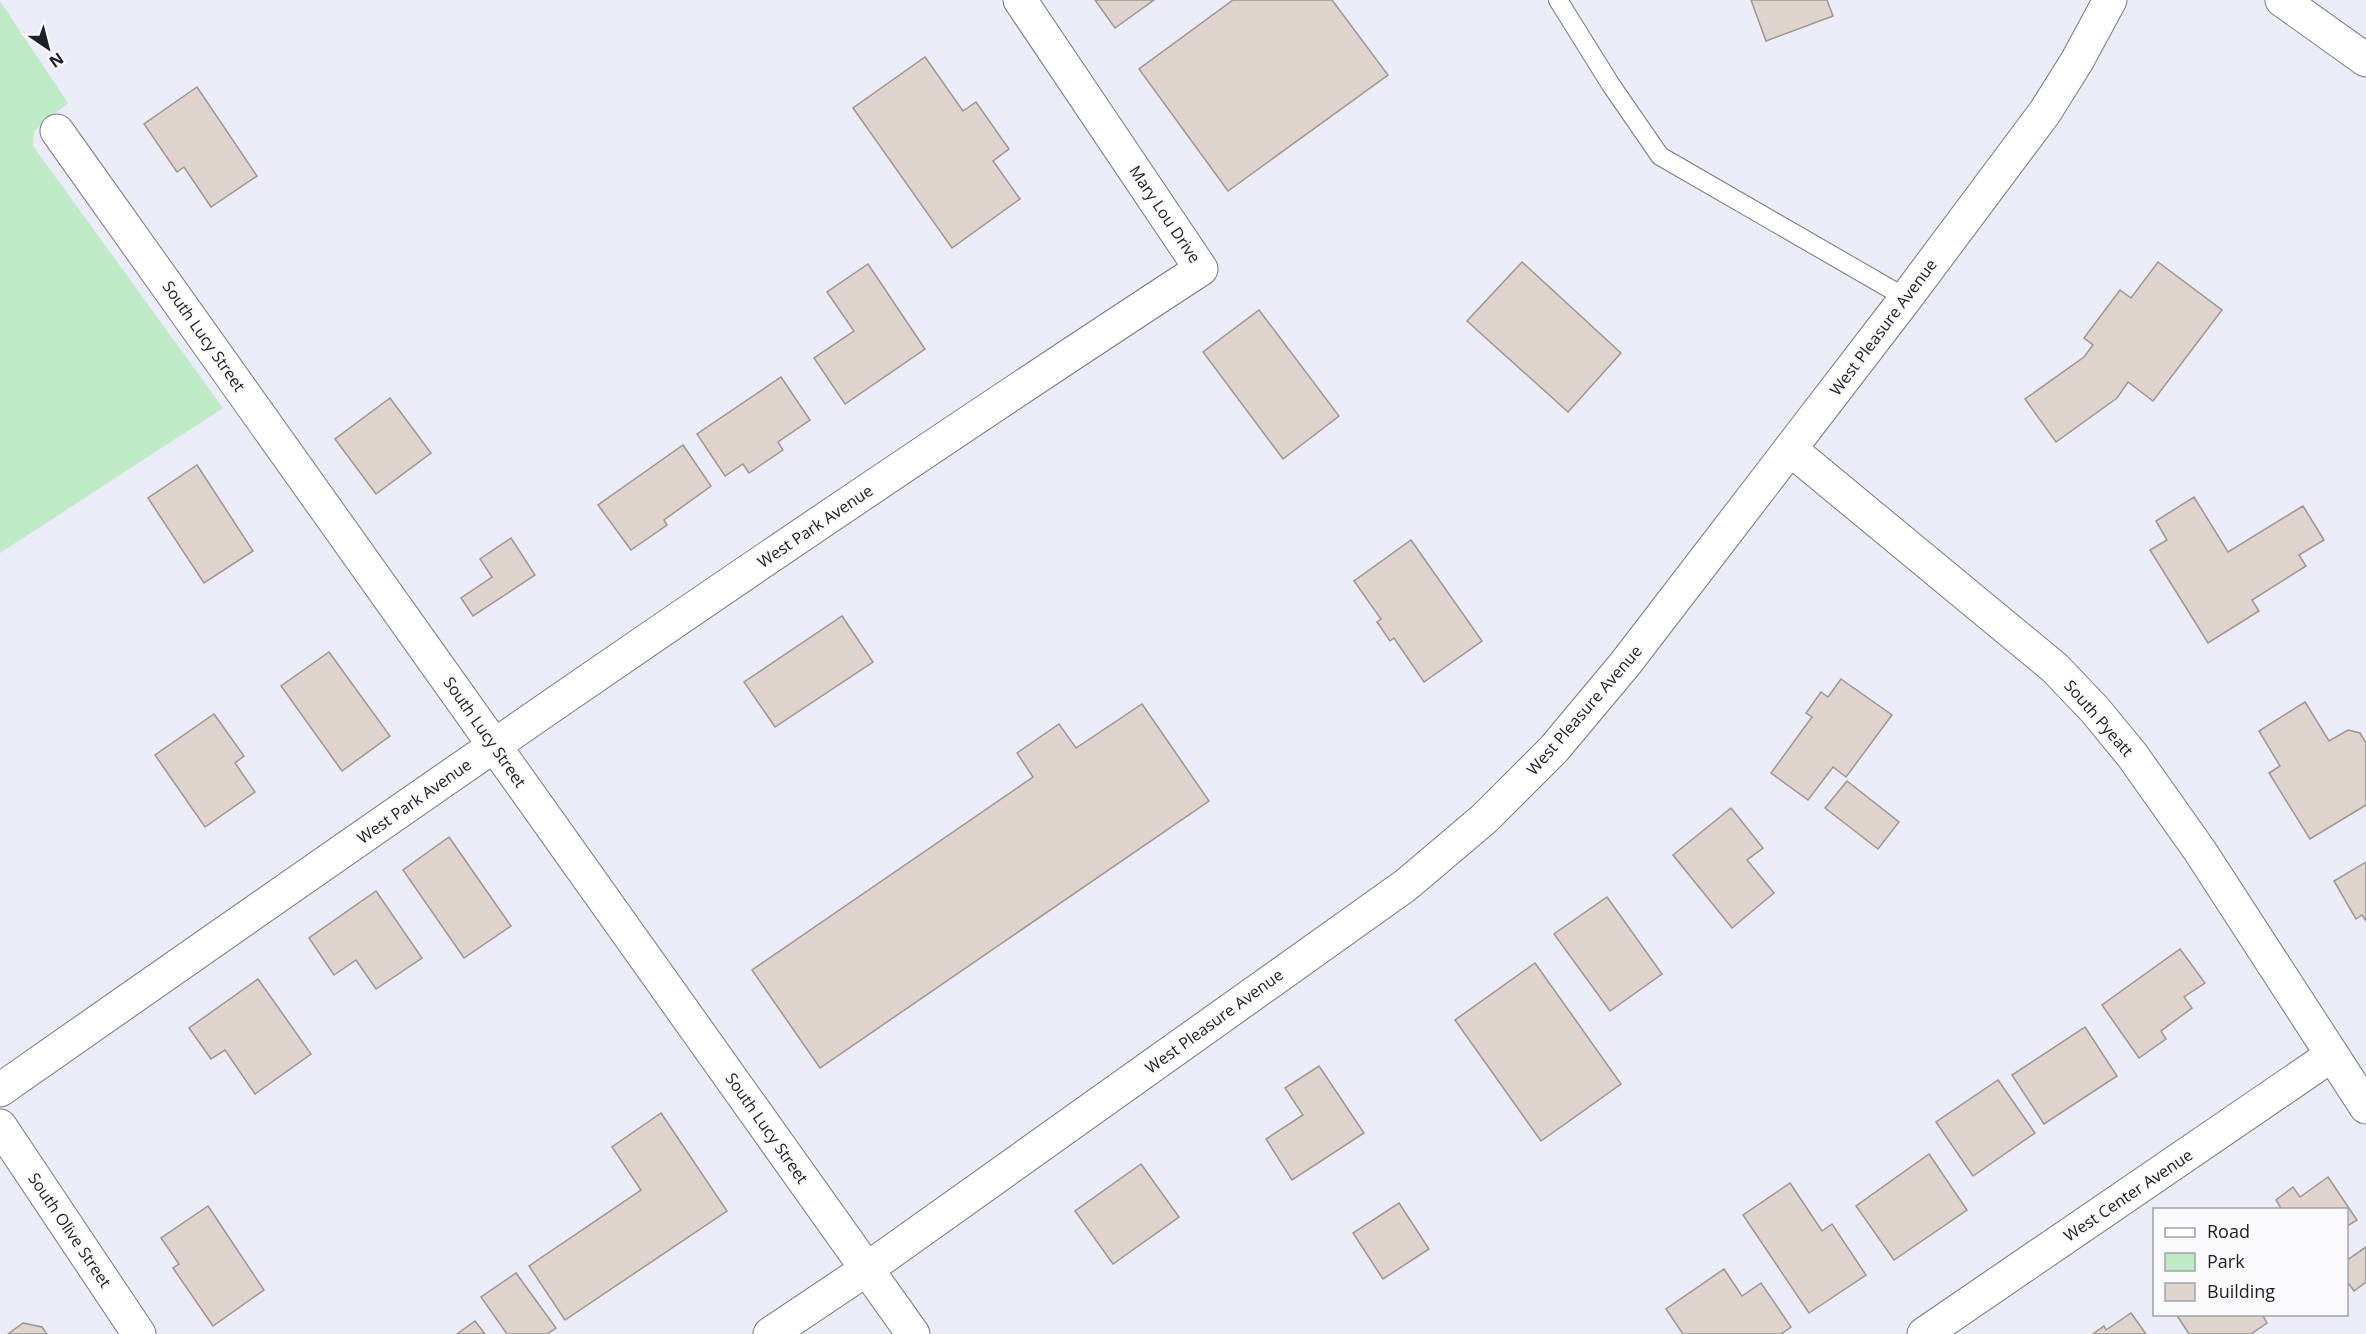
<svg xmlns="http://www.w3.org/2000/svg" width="2366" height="1334" font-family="'Open Sans',sans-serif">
  <rect width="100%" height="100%" fill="#eaecf7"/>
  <path fill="#beeac5" d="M 0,1 L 68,103 L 34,131 L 33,146 L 223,408 L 0,553 Z"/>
  <g fill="#dfd4cd" stroke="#9f958e" stroke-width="1.5">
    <path d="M 1095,0 L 1154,0 L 1115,28 Z"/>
    <path d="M 1233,0 L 1332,0 L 1388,75 L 1228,191 L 1139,69 Z"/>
    <path d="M 1751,0 L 1827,0 L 1833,16 L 1766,41 Z"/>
    <path d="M 925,57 L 963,111 L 976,102 L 1009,149 L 993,161 L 1020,199 L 952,248 L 853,108 Z"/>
    <path d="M 197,87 L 257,176 L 211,207 L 184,167 L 177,172 L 144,124 Z"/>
    <path d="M 1522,262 L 1621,353 L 1568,412 L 1467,321 Z"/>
    <path d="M 2158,262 L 2222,310 L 2153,401 L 2128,382 L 2117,398 L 2056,442 L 2025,399 L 2084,357 L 2093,345 L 2084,338 L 2120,290 L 2131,298 Z"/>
    <path d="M 868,264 L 925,349 L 845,404 L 814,358 L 854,331 L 827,292 Z"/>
    <path d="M 1259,310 L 1339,416 L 1283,459 L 1203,352 Z"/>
    <path d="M 781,377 L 810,420 L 778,442 L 783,450 L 749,473 L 743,464 L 725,476 L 697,434 Z"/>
    <path d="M 390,398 L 431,453 L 376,494 L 335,439 Z"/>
    <path d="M 683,445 L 711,486 L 664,520 L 667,525 L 631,550 L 598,505 Z"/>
    <path d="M 197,465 L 253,551 L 204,583 L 148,498 Z"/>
    <path d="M 2194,497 L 2228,552 L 2303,506 L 2324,540 L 2299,555 L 2306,566 L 2252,600 L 2259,611 L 2208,643 L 2150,550 L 2167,540 L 2156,521 Z"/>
    <path d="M 511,538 L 535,575 L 473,616 L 461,598 L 492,577 L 480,559 Z"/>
    <path d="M 1411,540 L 1482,641 L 1424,682 L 1394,638 L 1390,641 L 1377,622 L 1381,619 L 1354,581 Z"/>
    <path d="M 842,616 L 873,662 L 775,727 L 744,682 Z"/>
    <path d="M 329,652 L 390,736 L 342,771 L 281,686 Z"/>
    <path d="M 1841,679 L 1892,715 L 1846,777 L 1833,767 L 1808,800 L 1771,773 L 1812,717 L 1806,713 L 1821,692 L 1828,697 Z"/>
    <path d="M 2305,702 L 2329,741 L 2348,730 L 2360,733 L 2366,743 L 2366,805 L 2310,839 L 2269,773 L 2280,766 L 2259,731 Z"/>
    <path d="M 1142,704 L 1209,801 L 820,1068 L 752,970 L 1033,777 L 1017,753 L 1059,724 L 1076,748 Z"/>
    <path d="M 214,714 L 244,756 L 235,763 L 255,792 L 205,827 L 155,755 Z"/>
    <path d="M 1847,781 L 1899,822 L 1878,849 L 1825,808 Z"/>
    <path d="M 1731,808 L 1763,848 L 1747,860 L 1774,893 L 1732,928 L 1673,855 Z"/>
    <path d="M 449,837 L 511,926 L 464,958 L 403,870 Z"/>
    <path d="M 2366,862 L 2366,921 L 2362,915 L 2356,919 L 2334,881 Z"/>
    <path d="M 376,891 L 422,958 L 376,989 L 356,960 L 334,975 L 309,938 Z"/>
    <path d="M 1607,897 L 1662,974 L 1610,1011 L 1554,934 Z"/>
    <path d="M 2180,949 L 2205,983 L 2184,997 L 2192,1008 L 2161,1031 L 2166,1039 L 2139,1058 L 2102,1005 Z"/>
    <path d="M 1535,963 L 1621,1084 L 1541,1141 L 1455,1020 Z"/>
    <path d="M 258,979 L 311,1054 L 255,1094 L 225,1050 L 211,1059 L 189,1028 Z"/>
    <path d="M 2085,1027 L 2117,1076 L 2044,1124 L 2012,1075 Z"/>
    <path d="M 1319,1066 L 1364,1133 L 1292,1180 L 1266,1139 L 1303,1115 L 1285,1088 Z"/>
    <path d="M 1998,1080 L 2035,1133 L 1973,1176 L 1936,1122 Z"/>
    <path d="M 661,1113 L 727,1211 L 565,1320 L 529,1266 L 641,1190 L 612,1147 Z"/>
    <path d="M 1929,1154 L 1967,1210 L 1894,1260 L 1856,1206 Z"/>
    <path d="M 1141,1164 L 1179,1217 L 1113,1264 L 1075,1211 Z"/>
    <path d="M 2328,1177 L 2357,1220 L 2346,1227 L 2346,1210 L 2282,1210 L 2276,1200 L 2293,1187 L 2300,1197 Z"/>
    <path d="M 1790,1183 L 1822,1231 L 1832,1224 L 1866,1275 L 1809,1313 L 1743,1215 Z"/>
    <path d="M 1399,1203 L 1429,1249 L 1383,1279 L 1353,1233 Z"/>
    <path d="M 208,1206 L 264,1290 L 213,1326 L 173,1268 L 179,1264 L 161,1238 Z"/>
    <path d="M 2366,1247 L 2366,1282 L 2354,1291 L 2346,1280 L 2346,1261 Z"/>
    <path d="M 1724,1269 L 1742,1296 L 1761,1283 L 1791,1327 L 1781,1334 L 1683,1334 L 1666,1309 Z"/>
    <path d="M 516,1273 L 556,1328 L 547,1334 L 507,1334 L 481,1297 Z"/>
    <path d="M 2131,1313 L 2146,1334 L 2093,1334 L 2104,1326 L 2106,1330 Z"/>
    <path d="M 2176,1314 L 2262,1314 L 2267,1323 L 2251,1334 L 2189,1334 Z"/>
    <path d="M 475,1321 L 485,1334 L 457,1334 Z"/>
    <path d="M 23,1323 L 42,1327 L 47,1334 L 8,1334 Z"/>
  </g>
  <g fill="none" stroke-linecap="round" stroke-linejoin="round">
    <defs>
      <path id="service" d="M 1558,0 L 1611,85 L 1660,156 L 1906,298"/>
      <g id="minor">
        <path d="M 2282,0 L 2366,60"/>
        <path d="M 57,131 L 913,1334"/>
        <path d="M 1790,449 L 2055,668 L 2095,710 L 2132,755 L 2200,851 L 2366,1107"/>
        <path d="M 0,1090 C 397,812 795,534 1201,269 L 1020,0"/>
        <path d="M 0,1126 L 139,1334"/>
        <path d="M 1924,1334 L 2332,1055"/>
      </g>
      <path id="tertiary" d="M 770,1334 L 867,1269 L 1406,885 L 1485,818 L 1554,749 L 1625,664 L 1906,298 L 2045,112 L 2077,61 L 2110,0"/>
    </defs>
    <use href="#service" stroke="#777882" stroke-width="20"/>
    <use href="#minor" stroke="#777882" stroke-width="35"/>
    <use href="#tertiary" stroke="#777882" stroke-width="35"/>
    <use href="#service" stroke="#fff" stroke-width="18"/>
    <use href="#minor" stroke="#fff" stroke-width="33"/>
    <use href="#tertiary" stroke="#fff" stroke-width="33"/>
  </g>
  <g text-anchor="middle" stroke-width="4.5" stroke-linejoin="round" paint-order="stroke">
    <g font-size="16" fill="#202125" stroke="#f9f9fe">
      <text transform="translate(1165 214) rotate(56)" y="6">Mary Lou Drive</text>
      <text transform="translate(1883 327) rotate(-53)" y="6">West Pleasure Avenue</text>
      <text transform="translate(204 336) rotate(55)" y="6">South Lucy Street</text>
      <text transform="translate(815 526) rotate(-34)" y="6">West Park Avenue</text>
      <text transform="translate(1584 710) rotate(-49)" y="6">West Pleasure Avenue</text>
      <text transform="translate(2099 718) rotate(49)" y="6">South Pyeatt</text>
      <text transform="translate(485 732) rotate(55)" y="6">South Lucy Street</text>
      <text transform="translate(414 801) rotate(-35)" y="6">West Park Avenue</text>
      <text transform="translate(1214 1021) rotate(-36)" y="6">West Pleasure Avenue</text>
      <text transform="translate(767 1128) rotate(55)" y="6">South Lucy Street</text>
      <text transform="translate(2128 1195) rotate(-34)" y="6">West Center Avenue</text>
      <text transform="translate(70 1230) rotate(56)" y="6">South Olive Street</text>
    </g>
  </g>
  <rect x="2153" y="1208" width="195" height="108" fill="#f9f9fe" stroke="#a2a3a7" stroke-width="1.5"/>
  <rect x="2165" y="1228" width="30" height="9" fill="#ffffff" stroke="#a2a3a7" stroke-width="1.5"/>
  <text x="2207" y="1238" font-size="18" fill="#202125">Road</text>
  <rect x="2165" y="1253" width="30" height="18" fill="#beeac5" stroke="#a2a3a7" stroke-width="1.5"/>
  <text x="2207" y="1268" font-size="18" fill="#202125">Park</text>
  <rect x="2165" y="1283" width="30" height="18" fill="#dfd4cd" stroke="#a2a3a7" stroke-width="1.5"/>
  <text x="2207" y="1298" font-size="18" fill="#202125">Building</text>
  <g transform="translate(48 48) rotate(145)" stroke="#f9f9fe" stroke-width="4.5" paint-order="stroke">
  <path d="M0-4.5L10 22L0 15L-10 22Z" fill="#202125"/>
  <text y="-9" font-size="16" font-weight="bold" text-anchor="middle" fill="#202125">N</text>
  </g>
</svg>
